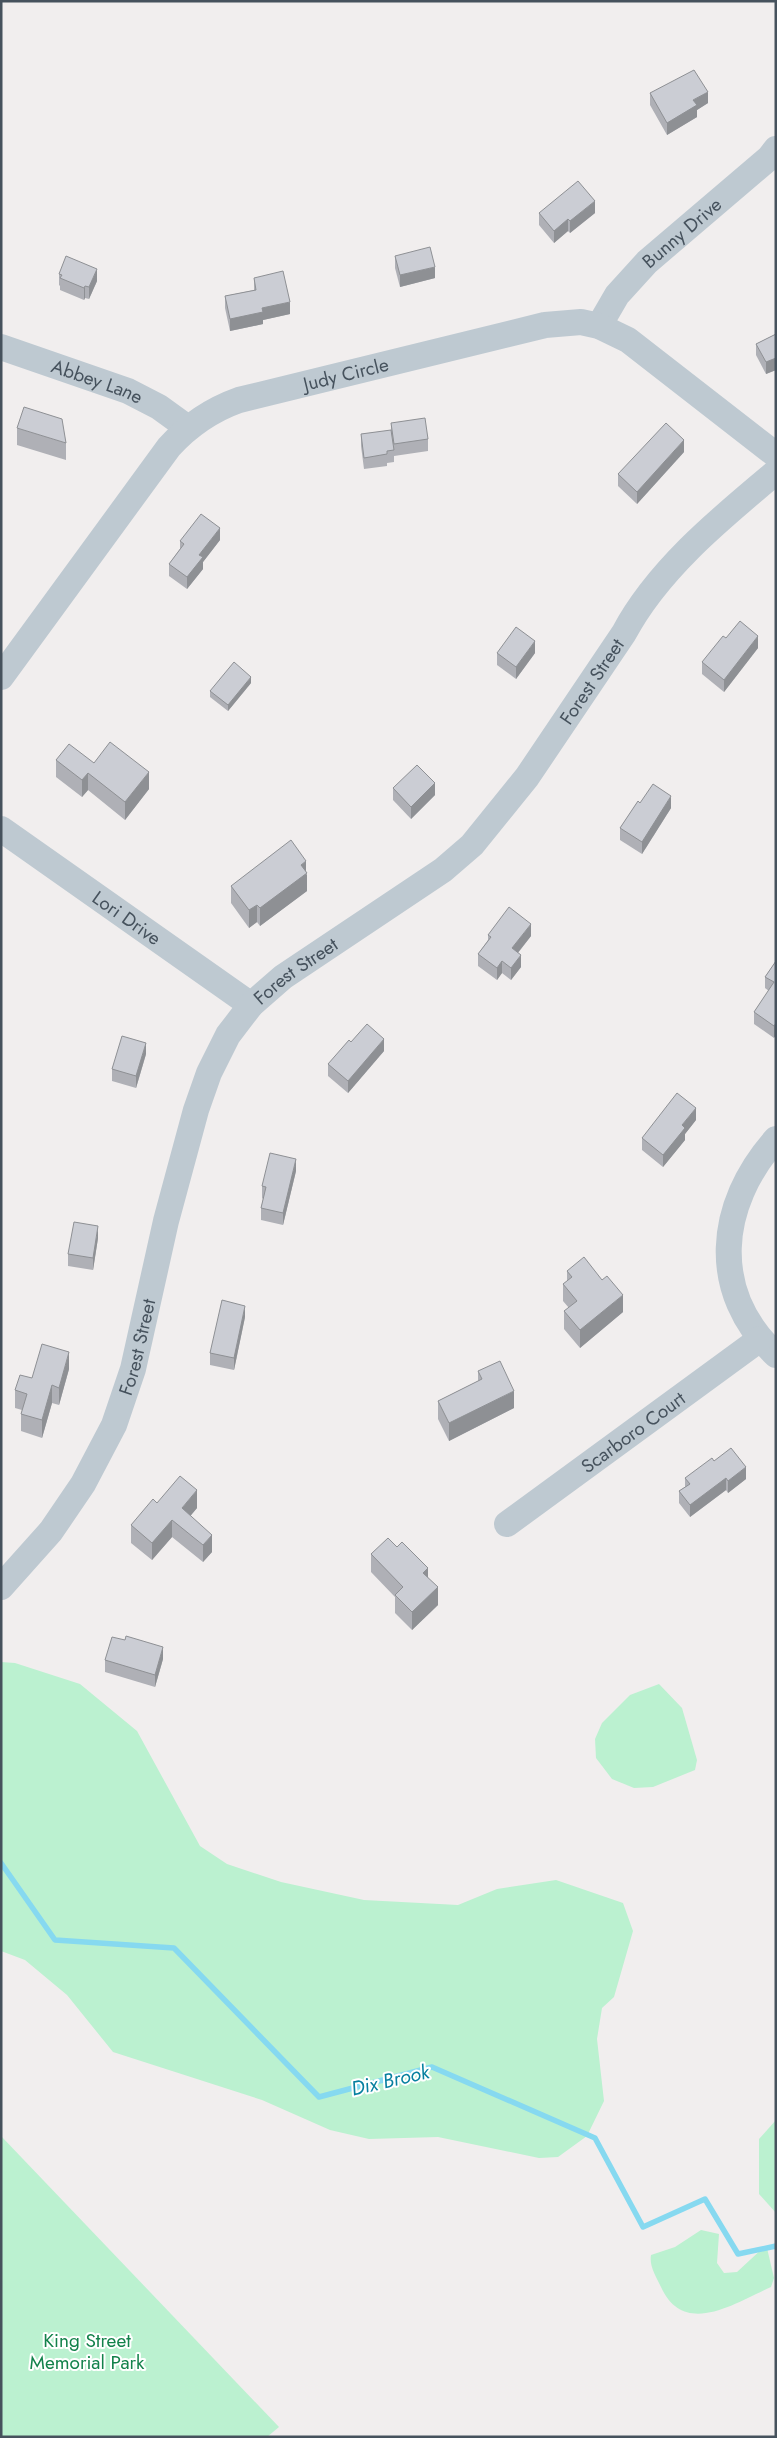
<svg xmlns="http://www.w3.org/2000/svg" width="777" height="2438" font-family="Jost,sans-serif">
  <rect width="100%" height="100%" fill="#f1eeee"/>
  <g fill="#bbf1d0">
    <path d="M 1,1662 L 15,1663 L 80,1684 L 137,1731 L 200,1846 L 227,1864 L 281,1882 L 364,1900 L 458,1905 L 497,1889 L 556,1880 L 623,1903 L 633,1931 L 614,1997 L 602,2008 L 597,2039 L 604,2101 L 587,2136 L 558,2157 L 539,2158 L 438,2137 L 369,2139 L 330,2130 L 262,2100 L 113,2052 L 67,1995 L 25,1960 L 1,1951 Z"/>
    <path d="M 659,1684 L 682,1708 L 697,1760 L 695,1770 L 653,1787 L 634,1788 L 612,1779 L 596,1758 L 595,1739 L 602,1723 L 630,1695 Z"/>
    <path d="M 776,2120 L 776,2213 L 759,2194 L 759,2139 Z"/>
    <path d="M 1,2136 L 279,2427 L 267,2437 L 1,2437 Z"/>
    <path d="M 701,2230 L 719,2234 L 717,2263 L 724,2273 L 737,2272 L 764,2247 L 767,2248 L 774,2278 L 771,2287 C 735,2303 684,2338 661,2287 C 656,2276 649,2266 651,2255 L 675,2247 Z"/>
  </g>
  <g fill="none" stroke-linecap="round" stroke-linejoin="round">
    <path stroke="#86d9f0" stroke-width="5.5" d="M 1,1863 L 55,1940 L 174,1948 L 319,2097 L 432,2067 L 595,2138 L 643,2227 L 705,2199 L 738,2254 L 776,2246"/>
    <g stroke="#bec9d1" stroke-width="26">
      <path id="s1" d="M 599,326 L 617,295 L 647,262 L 769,158 L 776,149"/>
      <path id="s2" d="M 1,347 L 128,391 L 159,407 L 188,428"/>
      <path id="s3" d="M 1,677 L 169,447 C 189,425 211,410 239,400 L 545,325 L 581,322 L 599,326 L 628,340 L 776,455"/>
      <path id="s4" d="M 1,829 L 251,1005"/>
      <path d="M 776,1139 C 717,1205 709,1292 776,1355"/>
      <path id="s5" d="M 507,1524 L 760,1339"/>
      <path id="s6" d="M 1,1587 L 51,1531 L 83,1484 L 114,1425 L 133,1369 L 166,1221 L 196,1110 L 209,1073 L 228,1035 L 251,1005 L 283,977 L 443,870 L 472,845 L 527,777 L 624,633 C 658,569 721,518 776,472"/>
    </g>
  </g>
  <g fill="#afb0b6">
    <path d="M 650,93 L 708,103 L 697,110 L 697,117 L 667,135 L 650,105 Z"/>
    <path d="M 539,213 L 595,213 L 570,233 L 568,231 L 554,243 L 539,225 Z"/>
    <path d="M 395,256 L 435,278 L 400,287 L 395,268 Z"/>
    <path d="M 59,274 L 97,281 L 89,299 L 85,298 L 84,300 L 60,290 L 60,286 L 59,285 Z"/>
    <path d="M 254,278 L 290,314 L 263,320 L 263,324 L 230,331 L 225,308 L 225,296 L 254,290 Z"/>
    <path d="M 776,334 L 776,370 L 766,374 L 756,355 L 756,344 Z"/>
    <path d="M 391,423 L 428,439 L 428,451 L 394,456 L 394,462 L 387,463 L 387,466 L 364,469 L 361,446 L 361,434 L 391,431 Z"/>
    <path d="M 17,428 L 66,443 L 66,460 L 17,445 Z"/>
    <path d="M 684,452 L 637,504 L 618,486 L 618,474 Z"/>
    <path d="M 220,540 L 203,562 L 203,569 L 187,589 L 169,576 L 169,564 L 180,549 L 180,541 Z"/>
    <path d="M 726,638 L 758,648 L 724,692 L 702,674 L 702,662 Z"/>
    <path d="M 497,653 L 535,653 L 516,679 L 497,665 Z"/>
    <path d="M 251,683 L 228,711 L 210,697 L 210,691 Z"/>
    <path d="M 56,760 L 94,763 L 149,789 L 125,820 L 88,790 L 82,797 L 56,777 Z"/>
    <path d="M 393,788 L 435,795 L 411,819 L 393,800 Z"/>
    <path d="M 640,803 L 671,808 L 642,854 L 620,840 L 620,828 Z"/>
    <path d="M 306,871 L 307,891 L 260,926 L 257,922 L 249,928 L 231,903 L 231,886 Z"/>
    <path d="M 488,935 L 531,936 L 518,953 L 521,967 L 511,980 L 502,973 L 497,980 L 478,966 L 478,954 L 488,940 Z"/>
    <path d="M 776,961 L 774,1038 L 754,1024 L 754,1012 L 769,991 L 765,988 L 765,977 Z"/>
    <path d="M 351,1042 L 384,1051 L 348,1093 L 328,1076 L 328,1064 Z"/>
    <path d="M 146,1054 L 136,1088 L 112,1081 L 112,1069 Z"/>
    <path d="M 696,1120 L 685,1134 L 685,1140 L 663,1167 L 642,1150 L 642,1138 Z"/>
    <path d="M 296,1171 L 283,1225 L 261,1220 L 261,1208 L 263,1199 L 262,1198 L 262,1186 Z"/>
    <path d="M 98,1238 L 93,1270 L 68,1266 L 68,1254 Z"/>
    <path d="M 567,1271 L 623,1312 L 580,1348 L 564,1329 L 564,1311 L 569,1308 L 563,1301 L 563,1284 L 567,1281 Z"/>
    <path d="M 245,1317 L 234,1370 L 210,1365 L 210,1353 Z"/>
    <path d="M 69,1369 L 59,1405 L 52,1403 L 42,1438 L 21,1431 L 21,1414 L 22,1410 L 15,1408 L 15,1390 L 32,1378 Z"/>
    <path d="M 478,1371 L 514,1408 L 449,1441 L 438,1419 L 438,1401 L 478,1381 Z"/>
    <path d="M 714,1461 L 746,1479 L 728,1493 L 726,1490 L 690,1517 L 679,1503 L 679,1491 L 685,1487 L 685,1478 Z"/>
    <path d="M 157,1503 L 197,1508 L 190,1516 L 212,1552 L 203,1562 L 172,1537 L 152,1560 L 131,1543 L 131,1525 Z"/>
    <path d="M 371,1554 L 428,1577 L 438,1605 L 412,1630 L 395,1613 L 395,1597 L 371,1572 Z"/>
    <path d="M 163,1659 L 155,1687 L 105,1672 L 105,1660 Z"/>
  </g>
  <g fill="#8e9094">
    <path d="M 708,92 L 708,103 L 697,110 L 697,117 L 667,135 L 667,123 L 693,100 Z"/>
    <path d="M 595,201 L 595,213 L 570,233 L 570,221 Z"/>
    <path d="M 568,219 L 568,231 L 554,243 L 554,231 Z"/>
    <path d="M 435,267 L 435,278 L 400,287 L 400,275 Z"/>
    <path d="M 97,269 L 97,281 L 89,299 L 89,287 Z"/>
    <path d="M 85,286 L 85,298 L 84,300 L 84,288 Z"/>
    <path d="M 290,302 L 290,314 L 263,320 L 263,324 L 230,331 L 230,319 L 262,308 Z"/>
    <path d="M 776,358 L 776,370 L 766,374 L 766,362 Z"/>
    <path d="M 684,440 L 684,452 L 637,504 L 637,492 Z"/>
    <path d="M 220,528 L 220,540 L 203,562 L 203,569 L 187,589 L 187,577 L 199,555 Z"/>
    <path d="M 758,636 L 758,648 L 724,692 L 724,680 Z"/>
    <path d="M 535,641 L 535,653 L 516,679 L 516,667 Z"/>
    <path d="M 251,677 L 251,683 L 228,711 L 228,705 Z"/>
    <path d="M 149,772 L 149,789 L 125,820 L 125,802 Z"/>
    <path d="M 88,773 L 88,790 L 82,797 L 82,780 Z"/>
    <path d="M 435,783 L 435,795 L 411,819 L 411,807 Z"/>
    <path d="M 671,796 L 671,808 L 642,854 L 642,842 Z"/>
    <path d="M 306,861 L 306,875 L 307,873 L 307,891 L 260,926 L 260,908 L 301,865 Z"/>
    <path d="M 257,905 L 257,922 L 249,928 L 249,910 Z"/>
    <path d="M 531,924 L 531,936 L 512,960 L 512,948 Z"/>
    <path d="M 521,955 L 521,967 L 511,980 L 511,968 Z"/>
    <path d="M 502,961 L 502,973 L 497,980 L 497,968 Z"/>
    <path d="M 776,1023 L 776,1035 L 774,1038 L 774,1026 Z"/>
    <path d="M 384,1039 L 384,1051 L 348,1093 L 348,1081 Z"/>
    <path d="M 146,1043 L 146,1054 L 136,1088 L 136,1076 Z"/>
    <path d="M 696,1108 L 696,1120 L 685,1134 L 685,1140 L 663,1167 L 663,1155 L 682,1125 Z"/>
    <path d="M 296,1159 L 296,1171 L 283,1225 L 283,1213 Z"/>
    <path d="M 98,1226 L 98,1238 L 93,1270 L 93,1258 Z"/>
    <path d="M 623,1295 L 623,1312 L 580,1348 L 580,1330 Z"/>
    <path d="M 245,1306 L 245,1317 L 234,1370 L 234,1358 Z"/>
    <path d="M 69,1352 L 69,1369 L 59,1405 L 59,1388 Z"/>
    <path d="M 52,1385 L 52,1403 L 42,1438 L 42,1420 Z"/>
    <path d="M 514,1391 L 514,1408 L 449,1441 L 449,1423 Z"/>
    <path d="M 746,1467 L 746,1479 L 728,1493 L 728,1481 Z"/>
    <path d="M 726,1478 L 726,1490 L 690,1517 L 690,1505 Z"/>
    <path d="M 197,1490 L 197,1508 L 182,1526 L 182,1508 Z"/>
    <path d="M 172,1520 L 172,1537 L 152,1560 L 152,1543 Z"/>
    <path d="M 212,1535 L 212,1552 L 203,1562 L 203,1545 Z"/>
    <path d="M 428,1568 L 428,1586 L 423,1573 Z"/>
    <path d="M 438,1587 L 438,1605 L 412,1630 L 412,1612 Z"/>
    <path d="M 163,1647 L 163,1659 L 155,1687 L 155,1675 Z"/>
  </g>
  <g fill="#cbcdd4" stroke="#8e9094">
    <path d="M 694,70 L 708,92 L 693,100 L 697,105 L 667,123 L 650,93 Z"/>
    <path d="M 578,181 L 595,201 L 570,221 L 568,219 L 554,231 L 539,213 Z"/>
    <path d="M 430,247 L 435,267 L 400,275 L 395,256 Z"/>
    <path d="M 66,256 L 97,269 L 89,287 L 85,286 L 84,288 L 60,278 L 62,275 L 59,274 Z"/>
    <path d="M 283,271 L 290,302 L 262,308 L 263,312 L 230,319 L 225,296 L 256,290 L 254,278 Z"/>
    <path d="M 776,334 L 776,358 L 766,362 L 756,344 Z"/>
    <path d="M 24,407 L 62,419 L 66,443 L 17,428 Z"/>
    <path d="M 425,418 L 428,439 L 394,444 L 391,423 Z"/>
    <path d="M 666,423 L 684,440 L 637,492 L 618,474 Z"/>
    <path d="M 391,430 L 394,450 L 387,451 L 387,454 L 364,458 L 361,434 Z"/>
    <path d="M 201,514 L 220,528 L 199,555 L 203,557 L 187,577 L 169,564 L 184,544 L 180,541 Z"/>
    <path d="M 740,621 L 758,636 L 724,680 L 702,662 L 723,636 L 726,638 Z"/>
    <path d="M 516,627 L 535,641 L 516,667 L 497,653 Z"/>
    <path d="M 234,662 L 251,677 L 228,705 L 210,691 Z"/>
    <path d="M 110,742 L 149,772 L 125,802 L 88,773 L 82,780 L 56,760 L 69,744 L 94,763 Z"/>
    <path d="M 417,765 L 435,783 L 411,807 L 393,788 Z"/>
    <path d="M 653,784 L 671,796 L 642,842 L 620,828 L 638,801 L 640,803 Z"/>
    <path d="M 291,840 L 306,861 L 301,865 L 307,873 L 260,908 L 257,905 L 249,910 L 231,886 Z"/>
    <path d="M 509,907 L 531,924 L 512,948 L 521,955 L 511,968 L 502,961 L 497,968 L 478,954 L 491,937 L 488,935 Z"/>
    <path d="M 776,961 L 776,1023 L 774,1026 L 754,1012 L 774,982 L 765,977 Z"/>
    <path d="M 367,1024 L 384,1039 L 348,1081 L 328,1064 L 349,1040 L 351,1042 Z"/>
    <path d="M 122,1036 L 146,1043 L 136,1076 L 112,1069 Z"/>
    <path d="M 677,1093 L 696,1108 L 682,1125 L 685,1128 L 663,1155 L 642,1138 Z"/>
    <path d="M 270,1153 L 296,1159 L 283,1213 L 261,1208 L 266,1187 L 262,1186 Z"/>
    <path d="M 74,1222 L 98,1226 L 93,1258 L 68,1254 Z"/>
    <path d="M 584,1257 L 602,1280 L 607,1276 L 623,1295 L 580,1330 L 564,1311 L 577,1301 L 563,1284 L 572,1277 L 567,1271 Z"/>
    <path d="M 222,1300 L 245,1306 L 234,1358 L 210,1353 Z"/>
    <path d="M 42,1344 L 69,1352 L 59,1388 L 52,1385 L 42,1420 L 21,1414 L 27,1394 L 15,1390 L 20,1375 L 32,1378 Z"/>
    <path d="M 500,1361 L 514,1391 L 449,1423 L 438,1401 L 482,1379 L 478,1371 Z"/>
    <path d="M 731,1448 L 746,1467 L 728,1481 L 726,1478 L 690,1505 L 679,1491 L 690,1484 L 685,1478 L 712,1458 L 714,1461 Z"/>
    <path d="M 180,1476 L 197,1490 L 182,1508 L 212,1535 L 203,1545 L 172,1520 L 152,1543 L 131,1525 L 153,1499 L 157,1503 Z"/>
    <path d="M 388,1538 L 397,1547 L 402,1542 L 428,1568 L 423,1573 L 438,1587 L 412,1612 L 395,1595 L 403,1587 L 371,1554 Z"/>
    <path d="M 126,1636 L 163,1647 L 155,1675 L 105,1660 L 112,1637 L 125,1640 Z"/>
  </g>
  <g text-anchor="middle" stroke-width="4" stroke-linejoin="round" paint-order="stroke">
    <g font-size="19" fill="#46525d" stroke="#fff">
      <text dy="7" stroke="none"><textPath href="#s1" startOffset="126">Bunny Drive</textPath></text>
      <text dy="7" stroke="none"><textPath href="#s3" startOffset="480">Judy Circle</textPath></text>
      <text dy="7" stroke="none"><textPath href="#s2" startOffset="102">Abbey Lane</textPath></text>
      <text dy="7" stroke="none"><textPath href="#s6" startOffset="1120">Forest Street</textPath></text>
      <text dy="7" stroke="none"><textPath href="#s4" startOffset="154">Lori Drive</textPath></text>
      <text dy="7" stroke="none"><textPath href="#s6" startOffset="700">Forest Street</textPath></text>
      <text dy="7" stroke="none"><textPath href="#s6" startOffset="280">Forest Street</textPath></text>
      <text dy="7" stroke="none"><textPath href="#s5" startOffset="156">Scarboro Court</textPath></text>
    </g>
    <g font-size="19" fill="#13824b" stroke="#fff">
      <text x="87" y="2347">King Street<tspan x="87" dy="22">Memorial Park</tspan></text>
    </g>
    <g font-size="20" font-style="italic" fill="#0780a0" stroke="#fff">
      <text transform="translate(390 2080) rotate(-13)" y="7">Dix Brook</text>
    </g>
  </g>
  <rect width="777" height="2438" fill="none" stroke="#46525d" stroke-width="5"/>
</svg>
